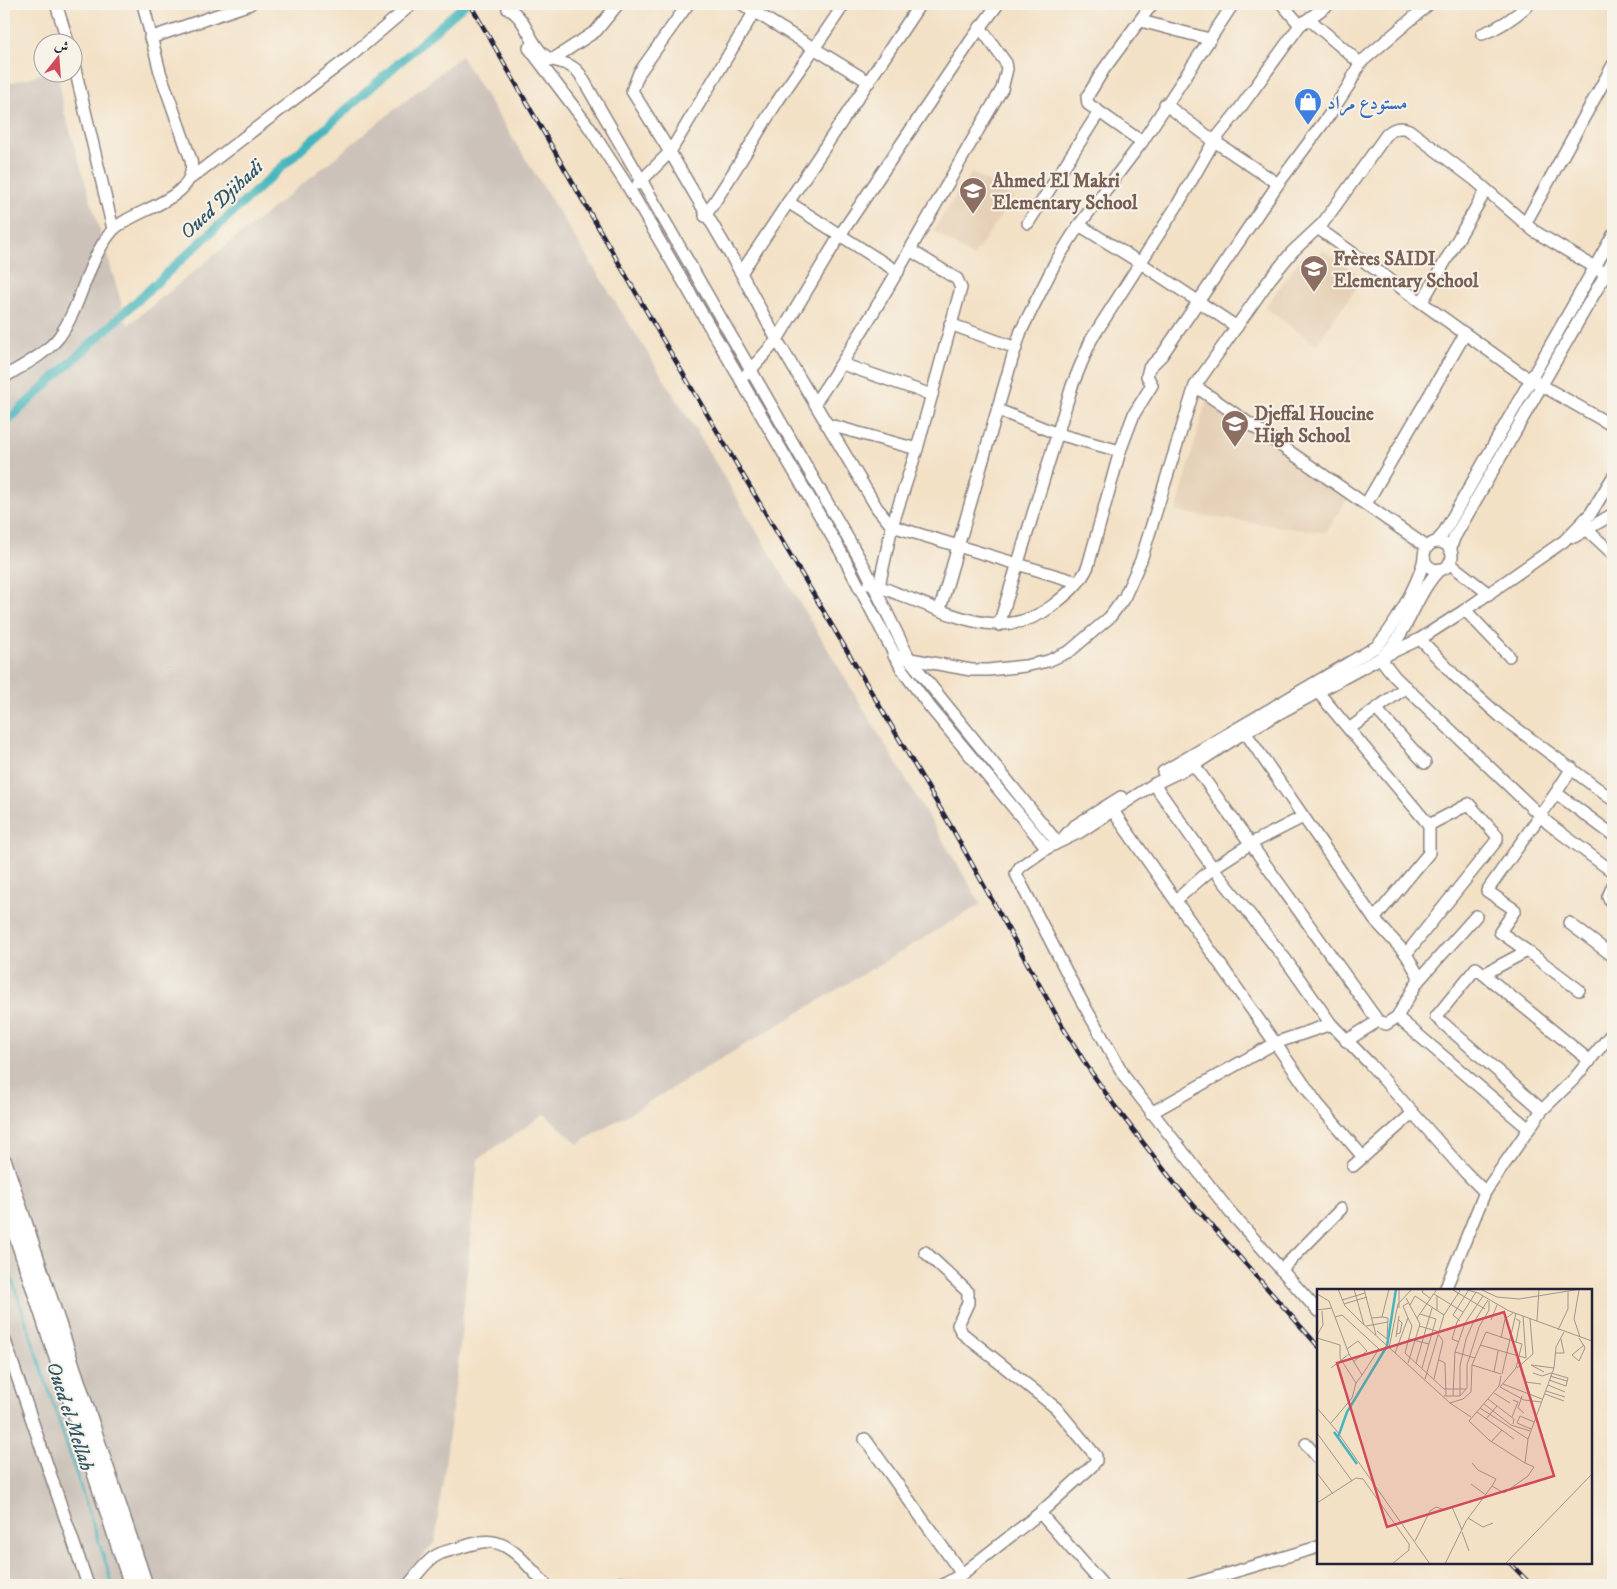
<svg xmlns="http://www.w3.org/2000/svg" width="1617" height="1589" font-family="'IM FELL DW Pica',Amiri,serif">
  <rect width="100%" height="100%" fill="#f7f3e8"/>
  <filter id="ink" filterUnits="userSpaceOnUse"><feTurbulence type="fractalNoise" baseFrequency=".02" numOctaves="2"/><feDisplacementMap in="SourceGraphic" scale="10" xChannelSelector="R" yChannelSelector="G"/><feConvolveMatrix kernelMatrix="1 2 1 2 8 2 1 2 1" color-interpolation-filters="sRGB"/></filter>
  <filter id="wash" filterUnits="userSpaceOnUse"><feTurbulence type="fractalNoise" baseFrequency=".0096" numOctaves="4" result="noise"/><feDisplacementMap in="SourceGraphic" scale="20" xChannelSelector="R" yChannelSelector="G"/><feGaussianBlur stdDeviation="1.12" result="paint"/><feColorMatrix in="noise" values="0 0 0 0 0 0 0 0 0 0 0 0 0 0 0 0 0 1.4 0 .05"/><feComposite in="paint" operator="in"/></filter>
  <g filter="url(#wash)">
    <rect width="100%" height="100%" fill="#f3e1c6"/>
    <g fill="#e5d0b6">
      <path d="M 972,172 L 1013,198 L 973,257 L 933,231 Z"/>
      <path d="M 1323,250 L 1363,278 L 1316,345 L 1265,307 L 1305,253 L 1312,258 L 1314,255 L 1317,256 Z"/>
      <path d="M 1207,398 L 1348,498 L 1326,533 L 1176,512 Z"/>
    </g>
    <path fill="#ccc2b9" d="M 461,56 L 694,427 L 981,904 L 578,1144 L 545,1114 L 478,1159 L 458,1365 L 435,1542 L 397,1585 L 4,1585 L 4,85 L 44,73 L 58,73 L 64,111 L 128,325 Z"/>
    <g fill="none" stroke-linecap="round" stroke-linejoin="round">
      <path stroke="#45b5bd" stroke-width="2.5" d="M 4,1255 L 113,1585"/>
      <path stroke="#45b5bd" stroke-width="9" d="M 4,424 L 284,165 L 465,4"/>
    </g>
  </g>
  <g filter="url(#ink)">
    <g fill="none" stroke-linecap="round" stroke-linejoin="round">
      <defs>
        <g id="minor">
          <path d="M 56,4 L 68,42"/>
          <path d="M 688,4 L 639,73 L 632,91 L 670,152 L 741,273 L 777,340 L 877,508 L 892,526 L 1077,582"/>
          <path d="M 742,4 L 869,82"/>
          <path d="M 1282,4 L 1300,25"/>
          <path d="M 508,9 C 525,16 529,41 542,53 C 552,64 568,59 580,74 L 865,568 L 910,660 L 1057,842"/>
          <path d="M 1309,19 L 1360,63"/>
          <path d="M 1141,21 L 1209,39"/>
          <path d="M 1482,34 C 1501,27 1514,18 1529,4"/>
          <path d="M 150,38 L 250,4"/>
          <path d="M 529,48 L 589,127 L 630,190 L 841,552 L 903,671 L 930,707 L 1047,848"/>
          <path d="M 72,56 L 113,229"/>
          <path d="M 550,61 L 596,31 L 618,4"/>
          <path d="M 1165,104 L 1214,141 L 1278,184"/>
          <path d="M 1142,142 L 1088,104 L 1087,97 L 1104,69 L 1152,4"/>
          <path d="M 191,178 L 352,55 L 412,4"/>
          <path d="M 638,184 L 670,152 L 759,4"/>
          <path d="M 788,202 L 898,272"/>
          <path d="M 705,216 C 731,178 753,140 777,102 C 799,69 823,37 844,4"/>
          <path d="M 1028,223 L 1099,112"/>
          <path d="M 1525,224 L 1613,65"/>
          <path d="M 1079,225 L 1139,262 L 1237,327"/>
          <path d="M 1319,229 L 1520,373 L 1613,426"/>
          <path d="M 741,273 L 920,4"/>
          <path d="M 1422,302 L 1486,190"/>
          <path d="M 950,324 L 1016,348"/>
          <path d="M 842,364 L 932,395"/>
          <path d="M 747,374 L 777,340 L 840,235 L 972,39 L 998,4"/>
          <path d="M 4,377 C 22,366 46,354 59,337 C 82,305 86,262 112,231 C 131,209 199,201 191,160 L 160,72 L 143,4"/>
          <path d="M 1195,386 L 1427,547"/>
          <path d="M 815,403 C 884,303 940,194 1002,89 L 1007,69 L 1006,63 L 980,27"/>
          <path d="M 998,410 L 1058,434 L 1120,451"/>
          <path d="M 826,424 L 917,449"/>
          <path d="M 1613,477 L 1591,513 L 1564,541 L 1465,610 L 1420,639 L 1380,658 L 1395,677 L 1549,824 L 1613,872"/>
          <path d="M 1366,504 L 1465,334"/>
          <path d="M 1583,526 L 1613,554"/>
          <path d="M 1574,537 L 1613,514"/>
          <path d="M 1436,542 L 1443,534 L 1613,235"/>
          <circle cx="1438" cy="556" r="14"/>
          <path d="M 1450,550 L 1454,538 L 1613,261"/>
          <path d="M 1449,563 L 1489,594"/>
          <path d="M 869,584 C 879,586 889,590 898,594 C 950,613 1002,644 1052,606 C 1066,595 1081,583 1088,566 L 1120,451 L 1134,414 L 1152,385 L 1147,376 L 1149,368 L 1162,355 L 1278,184 L 1330,114 L 1349,85 L 1360,63 L 1429,4"/>
          <path d="M 879,586 L 892,526 L 917,449 L 961,288 L 957,279 L 910,250"/>
          <path d="M 940,609 L 1012,359 L 1021,331 L 1055,263 L 1079,225 L 1142,142 L 1233,4"/>
          <path d="M 1465,610 L 1509,656"/>
          <path d="M 999,625 L 1072,386 L 1091,340 L 1178,204 L 1214,141 L 1238,111 L 1300,25 L 1329,4"/>
          <path d="M 1420,639 L 1455,676 L 1501,717 L 1613,800"/>
          <path d="M 894,656 L 971,670 L 988,670 L 1025,666 L 1048,661 L 1070,651 L 1110,617 L 1124,598 L 1141,560 L 1195,386 L 1270,279 L 1292,252 L 1323,223 L 1387,134 C 1394,128 1401,126 1409,130 L 1475,180 L 1534,231 L 1613,278"/>
          <path d="M 1317,691 L 1429,825"/>
          <path d="M 1376,709 L 1425,763"/>
          <path d="M 1349,729 L 1406,687"/>
          <path d="M 1245,732 L 1374,919 L 1406,954 L 1418,975 L 1418,981 L 1397,1017"/>
          <path d="M 1194,765 L 1378,1021 L 1386,1024 L 1397,1017 L 1529,1129"/>
          <path d="M 1572,768 L 1556,793 L 1613,835"/>
          <path d="M 1163,772 L 1376,647 C 1393,630 1420,581 1424,558"/>
          <path d="M 1154,784 L 1213,868 L 1286,960 L 1331,1024 L 1370,1064 L 1465,1172 L 1485,1192"/>
          <path d="M 1113,811 L 1317,1103 L 1363,1157"/>
          <path d="M 1065,836 L 1073,827 L 1121,797"/>
          <path d="M 1613,885 L 1608,897 L 1613,903"/>
          <path d="M 1176,900 L 1213,868 L 1250,844 L 1303,817"/>
          <path d="M 1374,919 L 1429,853 L 1429,825 L 1469,804 L 1497,836 L 1497,840 L 1406,954"/>
          <path d="M 1569,923 L 1613,956"/>
          <path d="M 1527,951 L 1500,932 L 1515,910 L 1487,891 L 1556,793"/>
          <path d="M 1484,974 L 1527,951 L 1579,990"/>
          <path d="M 1418,981 L 1476,916"/>
          <path d="M 1346,1041 L 1378,1021"/>
          <path d="M 1542,1110 L 1436,1017 L 1476,968 L 1590,1061"/>
          <path d="M 1151,1113 L 1275,1043 L 1331,1024"/>
          <path d="M 1353,1166 L 1413,1113"/>
          <path d="M 925,1252 L 968,1292 L 968,1303 L 958,1325 L 962,1333 L 1056,1408 L 1096,1456 L 1096,1461 L 1091,1467 L 1040,1513"/>
          <path d="M 1281,1270 L 1341,1209"/>
          <path d="M 1445,1290 L 1485,1192 L 1542,1110 L 1574,1079 L 1613,1032"/>
          <path d="M 1318,1311 L 1230,1212 L 1126,1079 L 1080,998 L 1016,874 L 1020,867 L 1047,848 L 1080,832 L 1154,784 L 1194,765 L 1245,732 L 1380,658 C 1409,635 1414,595 1440,569"/>
          <path d="M 4,1338 L 88,1585"/>
          <path d="M 865,1439 L 962,1574"/>
          <path d="M 1306,1444 L 1318,1458"/>
          <path d="M 408,1585 C 415,1578 420,1569 428,1562 C 436,1553 448,1551 459,1548 C 469,1545 482,1540 493,1542 C 514,1545 532,1571 546,1585"/>
          <path d="M 608,1585 L 622,1583 L 624,1585"/>
          <path d="M 943,1585 L 962,1574 L 1040,1513 L 1103,1585"/>
          <path d="M 1190,1585 L 1318,1547"/>
        </g>
        <g id="major">
          <path d="M 4,1162 L 145,1585"/>
          <path d="M 4,1197 L 132,1585"/>
        </g>
      </defs>
      <use href="#minor" stroke="#8a8280" stroke-width="14"/>
      <use href="#major" stroke="#8a8280" stroke-width="18"/>
      <use href="#minor" stroke="#fff" stroke-width="11"/>
      <use href="#major" stroke="#fff" stroke-width="15"/>
      <defs>
        <g id="rail">
          <path d="M 470,4 L 659,333 L 953,830 L 1064,1029 L 1087,1066 L 1114,1105 L 1175,1184 L 1318,1346"/>
          <path d="M 1510,1563 L 1531,1585"/>
        </g>
      </defs>
      <use href="#rail" stroke="#22223b" stroke-width="4.5"/>
      <use href="#rail" stroke="#f7f3e8" stroke-width="2.5" stroke-dasharray="8" stroke-linecap="butt"/>
    </g>
  </g>
  <defs>
    <symbol id="shop-pin" viewBox="-11 -11 22 30"><path d="M0 17L-7.5 6A9.5 9.5 0 1 1 7.5 6Z" fill="#3f7fe0" stroke="#f7f3e8"/><path d="M-5-2.5h2.3a2.7 3.5 0 0 1 5.4 0H5L5.5 6h-11ZM-1.5-2.5h3a1.5 2.3 0 0 0-3 0Z" fill="#fff"/></symbol>
    <symbol id="school-pin" viewBox="-11 -11 22 30"><path d="M0 17L-7.5 6A9.5 9.5 0 1 1 7.5 6Z" fill="#8d6e63" stroke="#f7f3e8"/><path d="M0-5L7-2L0 1L-7-2ZM-4 1L0 2.5L4 1V4Q0 6-4 4Z" fill="#fff"/></symbol>
  </defs>
  <g fill-rule="evenodd">
    <use href="#shop-pin" x="1292" y="86" width="32" height="43"/>
    <use href="#school-pin" x="957" y="175" width="32" height="43"/>
    <use href="#school-pin" x="1298" y="253" width="32" height="43"/>
    <use href="#school-pin" x="1219" y="408" width="32" height="43"/>
  </g>
  <g text-anchor="middle" stroke-width="4" stroke-linejoin="round" paint-order="stroke">
    <g font-size="19" font-weight="bold" fill="#366cbe" stroke="#f7f3e8" text-anchor="start">
      <text x="1327" y="109">مستودع مراد</text>
    </g>
    <g font-size="19" font-weight="bold" fill="#785e54" stroke="#f7f3e8" text-anchor="start">
      <text x="992" y="187">Ahmed El Makri<tspan x="992" dy="22">Elementary School</tspan></text>
      <text x="1333" y="265">Frères SAIDI<tspan x="1333" dy="22">Elementary School</tspan></text>
      <text x="1254" y="420">Djeffal Houcine<tspan x="1254" dy="22">High School</tspan></text>
    </g>
    <g font-size="20" font-style="italic" fill="#2e5568" stroke="#f7f3e8">
      <text transform="translate(221 199) rotate(-43)" y="7">Oued Djihadi</text>
      <text transform="translate(71 1416) rotate(72)" y="7">Oued el Mellah</text>
    </g>
  </g>
  <g transform="translate(1317 1289)">
    <rect width="275" height="275" fill="#f3e1c6"/>
    <path fill="none" stroke="#45b5bd" stroke-width="2.5" d="M 17,143 L 40,175M 21,148 L 30,123 L 70,57 L 79,0"/>
    <path fill="none" stroke="#9f958e" stroke-width="1" d="M 21,0 L 28,17 L 43,32 L 133,114 L 154,128M 37,0 L 47,36M 47,0 L 59,46M 82,0 L 82,19M 107,0 L 105,3 L 114,10M 147,0 L 161,4 L 192,22 L 275,52M 163,0 L 180,8 L 202,10M 136,1 L 168,20M 262,1 L 257,30 L 263,48M 0,5 L 12,12 L 32,65M 117,5 L 146,23M 89,9 L 103,35 L 91,74M 202,10 L 264,0M 25,11 L 48,4M 27,15 L 50,8M 93,16 L 98,7 L 127,26M 0,21 L 15,19M 120,22 L 120,7M 103,25 L 119,30 L 105,79M 18,28 L 25,26 L 62,60 L 45,86M 55,29 L 65,28 L 72,0M 91,29 L 95,37 L 88,64 L 127,100 L 149,100M 100,29 L 120,0M 174,31 L 180,16M 143,32 L 136,26 L 151,2M 220,32 L 222,0M 49,37 L 71,33M 102,37 L 123,43M 241,41 L 251,20 L 251,3M 60,42 L 70,50 L 71,29 L 65,28M 80,45 L 83,44 L 85,34 L 82,31M 0,46 L 6,36 L 5,22M 79,48 L 82,27M 0,49 L 23,56M 184,49 L 188,30 L 196,24M 262,49 L 264,52 L 266,56 L 267,56 L 267,57 L 268,59 L 262,72 L 255,66 L 267,56M 92,50 L 112,55M 142,53 L 135,50 L 140,33 L 159,3M 199,53 L 203,32 L 199,30M 23,56 L 23,69 L 39,94M 163,56 L 209,69 L 206,27M 72,59 L 81,15 L 95,0M 30,60 L 41,52 L 50,62 L 36,73M 138,63 L 158,69M 78,64 L 91,29 L 86,17 L 91,14M 238,64 L 247,64 L 244,50M 122,71 L 128,74 L 129,107M 99,74 L 115,19M 155,76 L 184,85M 200,79 L 216,65 L 213,30M 177,83 L 181,62M 227,83 L 214,76 L 237,79M 216,84 L 225,87 L 234,84 L 251,89 L 249,97 L 232,91M 185,85 L 199,24M 184,87 L 182,97 L 152,132 L 172,151 L 208,174M 233,87 L 250,92M 108,90 L 127,26 L 144,0M 117,90 L 126,52 L 122,46M 208,93 L 224,95M 186,95 L 225,110M 231,96 L 248,103M 229,102 L 248,108M 177,104 L 193,114M 228,105 L 247,112M 127,107 L 143,107 L 150,99 L 150,76 L 162,38 L 172,21 L 172,12M 136,107 L 138,63 L 148,34 L 166,7M 143,107 L 143,77 L 149,50 L 155,36 L 171,11M 205,107 L 201,119 L 207,124M 171,110 L 197,130 L 196,135M 133,114 L 146,110 L 154,103 L 155,76 L 169,43 L 205,55 L 199,79 L 183,98 L 207,111 L 224,113M 167,115 L 194,136 L 213,142M 0,119 L 19,141 L 113,275M 163,119 L 211,150M 160,123 L 197,150M 195,128 L 201,113 L 196,111M 169,130 L 180,117M 14,134 L 35,109 L 39,94 L 45,86 L 32,65 L 14,79M 214,140 L 200,134 L 203,127 L 217,133M 0,144 L 35,192M 174,153 L 185,141M 155,174 L 161,181 L 179,190 L 175,197M 0,184 L 16,205M 154,195 L 169,206M 0,214 L 39,189 L 46,190 L 92,255 L 92,261 L 75,275M 151,229 L 166,238 L 176,234M 145,243 L 152,262M 98,252 L 113,222 L 119,218 L 128,221 L 135,218 L 145,241M 128,275 L 149,232 L 175,197 L 187,204 L 211,187 L 217,178 L 208,174 L 211,150 L 237,79 L 239,58 L 247,43M 188,275 L 275,185"/>
    <path fill="#d1495b" fill-opacity="0.15" stroke="#d1495b" stroke-width="2.5" d="M 187,23 L 237,187 L 70,238 L 20,74 Z"/>
    <rect width="275" height="275" fill="none" stroke="#22223b" stroke-width="2.5"/>
  </g>
  <rect width="1617" height="1589" fill="none" stroke="#f7f3e8" stroke-width="20"/>
  <g transform="translate(58 58) rotate(17)"><circle r="24" fill="#f7f3e8" stroke="#a29fa3"/>
  <path d="M0-4L9 19L0 12L-9 19Z" fill="#d1495b"/>
  <text y="-8" font-size="14" font-weight="bold" text-anchor="middle" fill="#22223b">ش</text>
  </g>
</svg>
